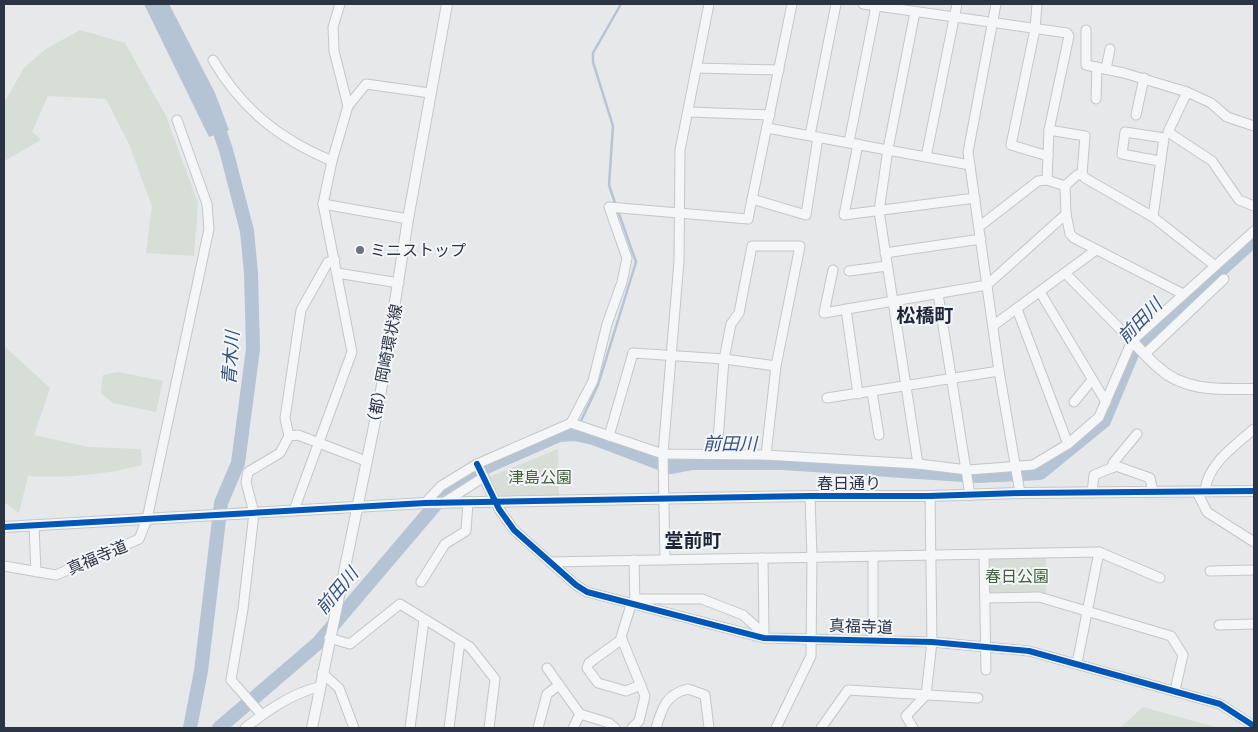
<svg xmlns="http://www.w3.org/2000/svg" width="1258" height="732" font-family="'Source Sans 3','Noto Sans JP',sans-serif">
  <rect width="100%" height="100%" fill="#e6e8ea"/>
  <g fill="#d6ded6">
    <path d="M 80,30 L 125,43 L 166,116 L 198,203 L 194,256 L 146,253 L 152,206 L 129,144 L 106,99 L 48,96 L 32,132 L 41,140 L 4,161 L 4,103 L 24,68 L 46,49 Z"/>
    <path d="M 4,346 L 50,388 L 34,435 L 88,447 L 141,449 L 142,465 C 104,475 67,478 28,476 L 19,513 L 4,502 Z"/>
    <path d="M 118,372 L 163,381 L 156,412 L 113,403 L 101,393 L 103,375 Z"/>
    <path d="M 558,449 L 559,495 L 500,497 L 489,477 Z"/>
    <path d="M 1046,556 L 1046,594 L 989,596 L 987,557 Z"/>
    <path d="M 1143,707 L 1219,728 L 1120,728 Z"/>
  </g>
  <path fill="#b4c4d5" d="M 144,4 L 169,4 L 215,93 L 229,130 L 209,137 Z"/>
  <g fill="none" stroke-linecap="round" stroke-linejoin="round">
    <g stroke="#b4c4d5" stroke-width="2.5">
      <path d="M 616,206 L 609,185 L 613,126 L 593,62 L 593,53 L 621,4"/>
      <path d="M 580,423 L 598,385 L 636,262 L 618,211"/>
      <path d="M 575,434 L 578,428"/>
    </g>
    <g stroke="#b4c4d5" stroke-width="14">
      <path d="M 190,728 L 201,671 L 221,503 L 238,463 L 253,349 L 251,273 L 247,231 L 226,150 L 214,115"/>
      <path d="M 219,728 L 318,643 L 448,490 L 486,467 L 559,435 L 575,434 L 593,438 L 670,467 L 692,463 L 783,463 L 978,476 L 1040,473 L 1104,421 L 1132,354 L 1142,341 L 1254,240"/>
    </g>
    <defs>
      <g id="minor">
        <path d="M 863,4 L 1067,33 L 1069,36 L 1049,130 L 1047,180"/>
        <path d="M 996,4 L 968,152 L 999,371 L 1020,493"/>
        <path d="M 1037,4 L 1035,29 L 1011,145 L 1048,156"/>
        <path d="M 915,12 L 888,149 L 879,211 L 918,464"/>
        <path d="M 1086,30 L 1086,65 L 1124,73 L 1187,92 L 1211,103 L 1227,117 L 1254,126"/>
        <path d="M 213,60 C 242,109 279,139 332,161"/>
        <path d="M 697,68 L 779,70"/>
        <path d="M 1106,69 L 1110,49"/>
        <path d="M 1187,92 L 1168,132 L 1212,161 L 1239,200 L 1254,206"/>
        <path d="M 1096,99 L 1097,67"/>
        <path d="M 348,106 L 366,84 L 430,93"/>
        <path d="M 689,112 L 770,115"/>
        <path d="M 1136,115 L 1144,78"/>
        <path d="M 767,128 L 970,165"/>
        <path d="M 1049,130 L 1085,136 L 1082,174 L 1085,178 L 1153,217 L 1214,265"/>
        <path d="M 810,135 L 836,4"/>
        <path d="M 849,142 L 876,6"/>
        <path d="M 858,144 L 844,215 L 975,198"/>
        <path d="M 926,157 L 957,4"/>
        <path d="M 1065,186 L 1066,214"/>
        <path d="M 752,199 L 806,215 L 818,137"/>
        <path d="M 323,204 L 408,219"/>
        <path d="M 1153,217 L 1164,138 L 1125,132 L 1122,154 L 1159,161"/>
        <path d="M 980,226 L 1038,181 L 1047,180 L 1065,186 L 1077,175 L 1082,174"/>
        <path d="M 885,253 L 981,239"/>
        <path d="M 833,270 L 824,313 L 987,285 L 1066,214 L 1070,234 L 1074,238 L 1183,294"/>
        <path d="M 849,271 L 887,266"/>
        <path d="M 337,273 L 399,283"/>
        <path d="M 1065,273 L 1132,341"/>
        <path d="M 1040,292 L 1106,402"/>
        <path d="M 938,294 L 970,495"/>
        <path d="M 846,309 L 858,394"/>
        <path d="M 1017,309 L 1068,444"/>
        <path d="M 994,325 L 1096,250"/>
        <path d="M 1145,354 L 1224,279"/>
        <path d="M 872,392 L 879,435"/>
        <path d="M 827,398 L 999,371"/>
        <path d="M 1074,402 L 1092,380"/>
        <path d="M 571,423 L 663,454 L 766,455 L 918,464 L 968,470 L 1033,465 L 1068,444 L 1099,417 L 1132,341 L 1254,231"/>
        <path d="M 289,436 L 285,418 L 301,310 L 328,262 L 335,260"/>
        <path d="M 609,436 L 633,353 L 724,359 L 776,366"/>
        <path d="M 717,454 L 724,359 L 731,324 L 739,313 L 752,246 L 800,246 L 776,366 L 766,455"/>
        <path d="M 477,464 L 499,509 L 514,530 L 576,585 L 587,592 L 764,638 L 932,642 L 1029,651 L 1220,704 L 1254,726"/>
        <path d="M 1112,468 L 1113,463 L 1137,434"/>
        <path d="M 1205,491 C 1207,465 1235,445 1254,429"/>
        <path d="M 1197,492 L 1207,512 L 1254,542"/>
        <path d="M 1092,493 L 1094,475 L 1116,466 L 1150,478 L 1153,492"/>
        <path d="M 425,503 L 441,486 L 477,464 L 571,423 L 593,381 L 607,324 L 622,282 L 627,258 L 609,207 L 748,219 L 792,4"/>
        <path d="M 443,503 L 484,477"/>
        <path d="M 294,510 L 352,352 L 323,204 L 332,161 L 348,106 L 334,51 L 333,27 L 340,4"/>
        <path d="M 34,526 L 36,572"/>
        <path d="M 984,555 L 986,670"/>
        <path d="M 873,556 L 873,640"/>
        <path d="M 763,558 L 764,636"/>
        <path d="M 634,560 L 635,603"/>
        <path d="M 665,560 L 663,454 L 679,261 L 680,150 L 709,4"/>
        <path d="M 550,562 L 1099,552 L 1160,578"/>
        <path d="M 4,566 L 56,575 L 139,539 L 147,519 L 209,229 L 207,204 L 177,120"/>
        <path d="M 1210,571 L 1254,570"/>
        <path d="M 421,582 L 445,544 L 466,531 L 468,502"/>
        <path d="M 986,598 L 1039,597 L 1171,636 L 1183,655 L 1175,690"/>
        <path d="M 635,599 L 702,599 L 743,615 L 764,634"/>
        <path d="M 631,605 L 621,637 L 645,696 L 639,721 L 632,728"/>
        <path d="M 1219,625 L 1254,624"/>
        <path d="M 329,638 L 350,644 L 400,604 L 470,647 L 495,679 L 489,728"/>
        <path d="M 622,639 L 589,663 L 587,668 L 598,683 L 626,691 L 641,685"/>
        <path d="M 1077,663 L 1099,552"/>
        <path d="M 547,668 L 580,714 L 609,723 L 615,728"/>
        <path d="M 322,673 L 339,688 L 354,728"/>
        <path d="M 262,715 L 231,680 L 243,609 L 254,513 L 246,482 L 248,472 L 280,453 L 289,436 L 298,435 L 366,461"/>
        <path d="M 245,728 C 267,711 292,693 319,687"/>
        <path d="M 410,728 L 424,620"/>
        <path d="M 449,728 L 460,641"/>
        <path d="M 538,728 L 547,694 L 559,685"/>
        <path d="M 573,728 L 580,714"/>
        <path d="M 656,728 C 662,708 666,694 688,689 L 705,695 L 709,728"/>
        <path d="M 776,728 L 811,656 L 812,557 L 810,496"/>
        <path d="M 821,728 L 848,690 L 978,698"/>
        <path d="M 913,728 L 906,716 L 926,695 L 932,642 L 930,496"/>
      </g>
      <g id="tertiary">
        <path d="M 1132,341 C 1141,350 1149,360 1159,368 C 1185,392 1221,389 1254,389"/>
        <path d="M 4,527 L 425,503 L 810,496 L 930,496 L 1020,493 L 1254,491"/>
        <path d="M 312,728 L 380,397 L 408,219 L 447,4"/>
      </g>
    </defs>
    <use href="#minor" stroke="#c4c6c8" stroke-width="11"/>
    <use href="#tertiary" stroke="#c4c6c8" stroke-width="12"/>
    <use href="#minor" stroke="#f5f6f7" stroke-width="9"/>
    <use href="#tertiary" stroke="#f5f6f7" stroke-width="10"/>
    <defs>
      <g id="cycleway">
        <path d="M 477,464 L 499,509 L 514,530 L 576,585 L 587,592 L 764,638 L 932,642 L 1029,651 L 1220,704 L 1254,726"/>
        <path d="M 4,527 L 425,503 L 810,496 L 930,496 L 1020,493 L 1254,491"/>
      </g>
    </defs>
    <use href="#cycleway" stroke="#f4f6f9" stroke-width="9"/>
    <use href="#cycleway" stroke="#0057b8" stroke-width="6"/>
  </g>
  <circle fill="#6c737f" stroke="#f4f6f9" stroke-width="2" cx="360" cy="250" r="5"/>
  <g text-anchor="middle" stroke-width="4" stroke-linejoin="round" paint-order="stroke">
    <g font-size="16" fill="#2b3445" stroke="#f4f6f9" text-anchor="start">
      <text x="370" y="256">ミニストップ</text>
    </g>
    <g font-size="16" fill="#2b3445" stroke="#f4f6f9">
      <text transform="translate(384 367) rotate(-79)" y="6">（都）岡崎環状線</text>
      <text x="849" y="489">春日通り</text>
      <text transform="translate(97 557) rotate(-23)" y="6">真福寺道</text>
      <text transform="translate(861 626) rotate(2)" y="6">真福寺道</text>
    </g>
    <g font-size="16" fill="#3f6138" stroke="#f4f6f9">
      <text x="540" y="483">津島公園</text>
      <text x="1017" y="582">春日公園</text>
    </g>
    <g font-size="18" font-style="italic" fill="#34527a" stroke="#f4f6f9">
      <text transform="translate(1140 321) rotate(-46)" y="6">前田川</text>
      <text transform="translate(231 358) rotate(-86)" y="6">青木川</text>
      <text x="730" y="450">前田川</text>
      <text transform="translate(337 591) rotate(-50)" y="6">前田川</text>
    </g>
    <g font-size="19" font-weight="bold" fill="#1d2536" stroke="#f4f6f9">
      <text x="925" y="322">松橋町</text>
      <text x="693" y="547">堂前町</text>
    </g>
  </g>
  <rect width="1258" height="732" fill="none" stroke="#2b3445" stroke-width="10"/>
</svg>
